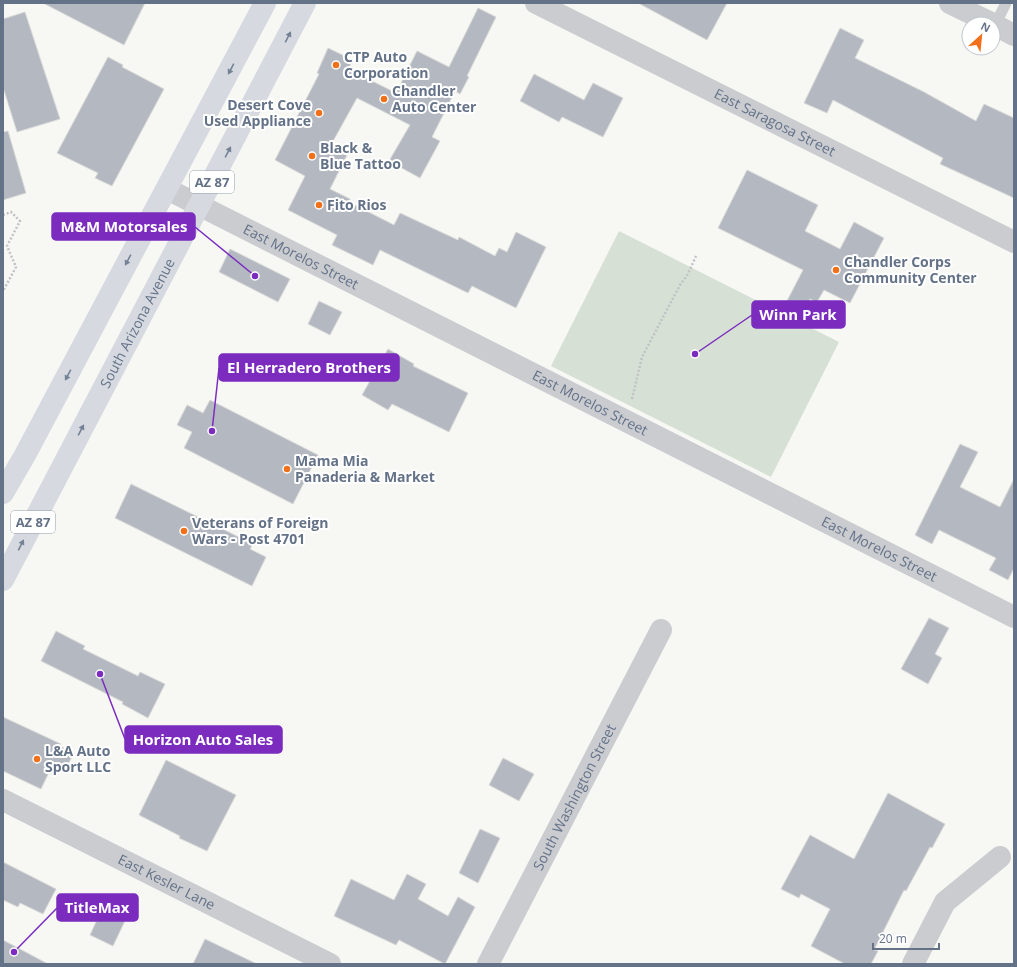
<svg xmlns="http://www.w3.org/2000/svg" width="1017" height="967" font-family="'Open Sans',sans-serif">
  <rect width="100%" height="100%" fill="#f7f8f4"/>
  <path fill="#d7e0d5" d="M 619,231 L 839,342 L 771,477 L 551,366 Z"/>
  <g fill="#b4b9c1" stroke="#d9d9d7">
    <path d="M 43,3 L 145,3 L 124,45 Z"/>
    <path d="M 638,3 L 727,3 L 707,40 Z"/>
    <path d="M 478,8 L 496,17 L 467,76 L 469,77 L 460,94 L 455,91 L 432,137 L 440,141 L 420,178 L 389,161 L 410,125 L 357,98 L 332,143 L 349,151 L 330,189 L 350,199 L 349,202 L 394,225 L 400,213 L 458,240 L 459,237 L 495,256 L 499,248 L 507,252 L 516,232 L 546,247 L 516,308 L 472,286 L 468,293 L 380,250 L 373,265 L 332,245 L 337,235 L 288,210 L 305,176 L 275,160 L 319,74 L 317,73 L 328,48 L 353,60 L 348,69 L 396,93 L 417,51 L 449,67 Z"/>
    <path d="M 25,12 L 60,119 L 17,132 L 3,87 L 3,19 Z"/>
    <path d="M 840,28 L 864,40 L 855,58 L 924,92 L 976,121 L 984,104 L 1014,118 L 1014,198 L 940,164 L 943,158 L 833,100 L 827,113 L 804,103 Z"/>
    <path d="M 108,57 L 123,65 L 122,67 L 164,89 L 112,186 L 95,178 L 98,173 L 57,153 Z"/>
    <path d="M 534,74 L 584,100 L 593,83 L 623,98 L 603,137 L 562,117 L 559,122 L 520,101 Z"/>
    <path d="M 8,131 L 26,193 L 3,200 L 3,132 Z"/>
    <path d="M 747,170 L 818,205 L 805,231 L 840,249 L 854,222 L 884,238 L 850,303 L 824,290 L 817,302 L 810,299 L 805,310 L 787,301 L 803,270 L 718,228 Z"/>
    <path d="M 230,249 L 290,279 L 278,302 L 219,272 Z"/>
    <path d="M 319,301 L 342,312 L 330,335 L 308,324 Z"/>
    <path d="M 388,349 L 414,364 L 413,366 L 468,393 L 449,432 L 392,404 L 388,410 L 362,395 Z"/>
    <path d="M 210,400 L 318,455 L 293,504 L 184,448 L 192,432 L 177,425 L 187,405 L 203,413 Z"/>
    <path d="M 960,444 L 978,452 L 960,487 L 1000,507 L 1014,479 L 1014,568 L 1008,580 L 989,570 L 996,558 L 939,530 L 932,544 L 915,535 Z"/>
    <path d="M 131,484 L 253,544 L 250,549 L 266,557 L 252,586 L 115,518 Z"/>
    <path d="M 929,618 L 949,628 L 935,654 L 942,658 L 928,684 L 901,669 Z"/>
    <path d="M 56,631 L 85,646 L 83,649 L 138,676 L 140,672 L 165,684 L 148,718 L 122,704 L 123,702 L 41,661 Z"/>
    <path d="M 3,717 L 61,744 L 60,746 L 74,753 L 65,770 L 53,764 L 41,789 L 3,771 Z"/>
    <path d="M 503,758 L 534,774 L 519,801 L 489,785 Z"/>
    <path d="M 166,760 L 236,795 L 207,851 L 179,838 L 180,836 L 139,815 Z"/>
    <path d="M 888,793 L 945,824 L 932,848 L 930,847 L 906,891 L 904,890 L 874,950 L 878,951 L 871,964 L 845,964 L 811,946 L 830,909 L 801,894 L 799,898 L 781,889 L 810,835 L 854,859 Z"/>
    <path d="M 480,829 L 500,838 L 478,883 L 459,873 Z"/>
    <path d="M 3,862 L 56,889 L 43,914 L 20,903 L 18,907 L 3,900 Z"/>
    <path d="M 407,874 L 426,884 L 418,899 L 448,916 L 458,897 L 475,907 L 445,964 L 399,940 L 396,945 L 334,916 L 351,879 L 394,900 Z"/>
    <path d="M 109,894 L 132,906 L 113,946 L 90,935 Z"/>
    <path d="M 205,939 L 257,964 L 193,964 Z"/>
    <path d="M 3,940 L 48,964 L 3,964 Z"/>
  </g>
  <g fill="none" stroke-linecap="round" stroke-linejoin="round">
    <g stroke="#c0c2c5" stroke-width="2.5" stroke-dasharray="2 2" stroke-linecap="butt">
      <path d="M 3,215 L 11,212 L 20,221 L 7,246 L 16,267 L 3,291"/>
      <path d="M 632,399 L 642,357 L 680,285 L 688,274 L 696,256"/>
    </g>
    <path stroke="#caccd0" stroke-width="11" d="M 995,25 L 1006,3"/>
    <g stroke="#caccd0" stroke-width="22">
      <path id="s1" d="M 536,3 L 1014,242"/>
      <path d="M 950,3 L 993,24"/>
      <path d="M 993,24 L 1014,35"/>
      <path id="s2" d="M 167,189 L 1014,617"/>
      <path id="s3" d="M 3,800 L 330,964"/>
      <path id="s4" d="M 488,964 L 661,630"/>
      <path d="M 913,964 L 945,902 L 1000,857"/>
    </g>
    <g stroke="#d6dae0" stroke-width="22">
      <path d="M 3,493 L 25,455 L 265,3"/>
      <path id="s5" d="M 3,580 L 305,3"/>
    </g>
  </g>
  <defs><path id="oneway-solid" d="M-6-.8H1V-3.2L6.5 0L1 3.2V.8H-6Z"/></defs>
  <g fill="#758295">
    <use href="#oneway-solid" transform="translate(288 37) rotate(-63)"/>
    <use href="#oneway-solid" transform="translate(231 69) rotate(118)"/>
    <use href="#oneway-solid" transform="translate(228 152) rotate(-62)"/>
    <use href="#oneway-solid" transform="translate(128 260) rotate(118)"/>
    <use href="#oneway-solid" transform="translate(68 375) rotate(118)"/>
    <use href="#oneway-solid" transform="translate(81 430) rotate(-62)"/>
    <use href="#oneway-solid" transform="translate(21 545) rotate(-63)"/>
  </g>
  <g fill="#f27019" stroke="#fff" stroke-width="1.5">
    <circle cx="336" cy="65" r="4"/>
    <circle cx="384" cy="99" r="4"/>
    <circle cx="319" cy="113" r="4"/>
    <circle cx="312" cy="156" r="4"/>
    <circle cx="319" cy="205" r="4"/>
    <circle cx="836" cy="270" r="4"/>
    <circle cx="287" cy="469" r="4"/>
    <circle cx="184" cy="531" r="4"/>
    <circle cx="37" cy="759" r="4"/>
  </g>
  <g text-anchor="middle" stroke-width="4" stroke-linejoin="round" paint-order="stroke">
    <g fill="#fff" stroke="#929cac" stroke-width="1">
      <rect x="190" y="171" width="44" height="22" rx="3"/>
      <rect x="11" y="511" width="44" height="22" rx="3"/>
    </g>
    <g font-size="13" font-weight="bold" fill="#647288">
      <text x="212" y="187">AZ 87</text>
      <text x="33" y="527">AZ 87</text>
    </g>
    <g font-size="14" font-weight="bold" fill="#647288" stroke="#fff" text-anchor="start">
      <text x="344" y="62">CTP Auto<tspan x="344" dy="16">Corporation</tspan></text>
      <text x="392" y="96">Chandler<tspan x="392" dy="16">Auto Center</tspan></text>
      <text x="311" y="110" text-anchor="end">Desert Cove<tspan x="311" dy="16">Used Appliance</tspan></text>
      <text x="320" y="153">Black &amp;<tspan x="320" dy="16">Blue Tattoo</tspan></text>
      <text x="327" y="210">Fito Rios</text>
      <text x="844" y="267">Chandler Corps<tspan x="844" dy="16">Community Center</tspan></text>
      <text x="295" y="466">Mama Mia<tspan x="295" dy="16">Panaderia &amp; Market</tspan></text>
      <text x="192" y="528">Veterans of Foreign<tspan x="192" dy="16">Wars - Post 4701</tspan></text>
      <text x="45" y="756">L&amp;A Auto<tspan x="45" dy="16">Sport LLC</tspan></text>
    </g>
    <g font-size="14" fill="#647288" stroke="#fff">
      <text dy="5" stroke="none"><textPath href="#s1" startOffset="267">East Saragosa Street</textPath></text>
      <text dy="5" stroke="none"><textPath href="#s2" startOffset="150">East Morelos Street</textPath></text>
      <text dy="5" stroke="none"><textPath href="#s5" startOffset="290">South Arizona Avenue</textPath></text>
      <text dy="5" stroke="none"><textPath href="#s2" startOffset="474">East Morelos Street</textPath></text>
      <text dy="5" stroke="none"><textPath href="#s2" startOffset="798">East Morelos Street</textPath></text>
      <text dy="5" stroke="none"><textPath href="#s4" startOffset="188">South Washington Street</textPath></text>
      <text dy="5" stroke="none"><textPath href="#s3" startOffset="183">East Kesler Lane</textPath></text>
    </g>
  </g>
  <path fill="none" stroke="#7b2cbf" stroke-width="1.5" d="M255 276L195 227M695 354L752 315M212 431L219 368M100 674L125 739M14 952L57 908"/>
  <g fill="#7b2cbf" stroke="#fff" stroke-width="1.5">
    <circle cx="255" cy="276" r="4"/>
    <circle cx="695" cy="354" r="4"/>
    <circle cx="212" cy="431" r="4"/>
    <circle cx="100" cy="674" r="4"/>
    <circle cx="14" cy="952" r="4"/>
  </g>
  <g fill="#7b2cbf" stroke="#7b2cbf" stroke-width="1.5">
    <rect x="52" y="213" width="143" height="27" rx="4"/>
    <rect x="752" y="301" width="93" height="27" rx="4"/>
    <rect x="219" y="354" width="180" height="27" rx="4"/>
    <rect x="125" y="726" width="157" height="27" rx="4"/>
    <rect x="57" y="894" width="81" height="27" rx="4"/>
  </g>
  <g font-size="15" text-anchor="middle" font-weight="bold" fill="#fff">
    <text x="124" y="232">M&amp;M Motorsales</text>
    <text x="798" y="320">Winn Park</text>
    <text x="309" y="373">El Herradero Brothers</text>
    <text x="203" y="745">Horizon Auto Sales</text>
    <text x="97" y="913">TitleMax</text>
  </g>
  <rect width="1017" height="967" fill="none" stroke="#647288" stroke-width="8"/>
  <g transform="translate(981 36) rotate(27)"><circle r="19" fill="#ffffff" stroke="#c1c7cf"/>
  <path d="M0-3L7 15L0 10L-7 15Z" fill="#f27019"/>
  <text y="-6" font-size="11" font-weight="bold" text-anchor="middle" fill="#647288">N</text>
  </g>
  <path d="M873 943v6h66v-6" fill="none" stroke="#647288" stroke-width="2"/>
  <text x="879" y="943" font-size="12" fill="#647288" stroke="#ffffff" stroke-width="3" paint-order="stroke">20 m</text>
</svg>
